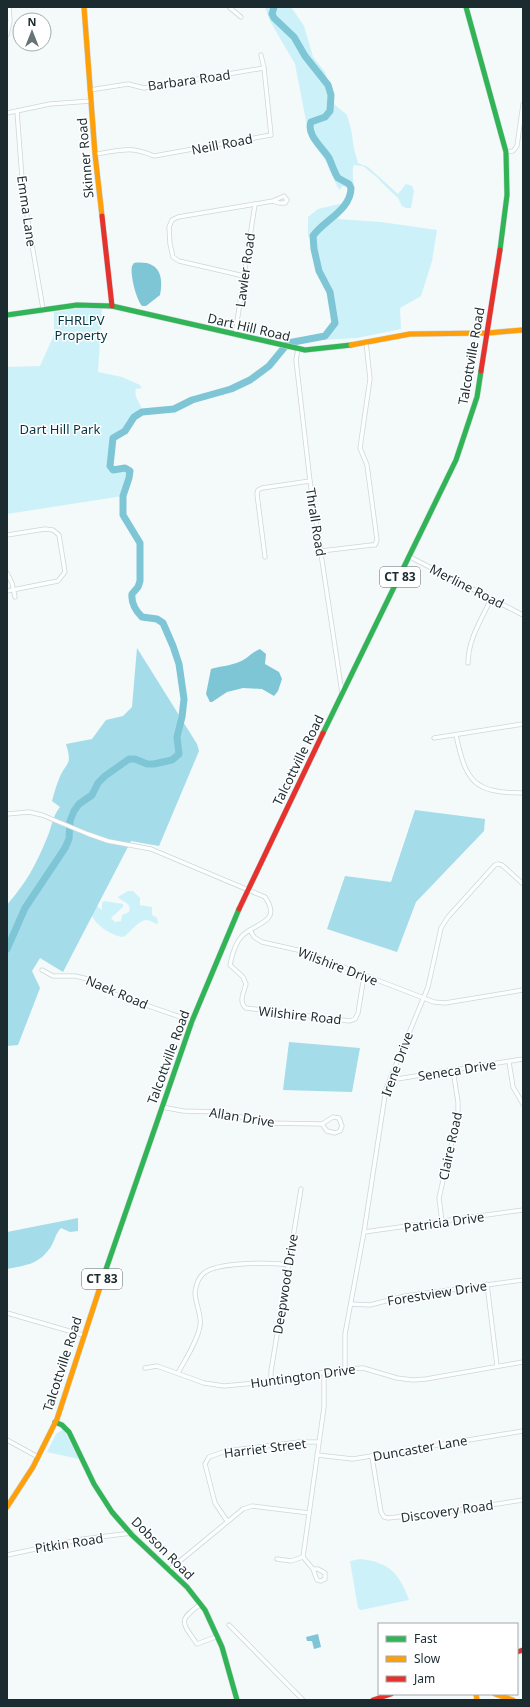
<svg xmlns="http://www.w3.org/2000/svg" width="530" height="1707" font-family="'Noto Sans',sans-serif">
  <rect width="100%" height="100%" fill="#f4f9fa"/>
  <g fill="#cdf1f9">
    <path d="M 265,7 L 291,7 L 304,26 L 313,57 L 325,72 L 334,104 L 347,115 L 351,129 L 354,149 L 358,163 L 368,167 L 398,194 L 406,184 L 412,186 L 414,191 L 411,208 L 406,208 L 402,206 L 398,198 L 383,184 L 378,178 L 363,166 L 354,165 C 351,172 354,182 354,190 C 353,197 342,214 337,219 L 381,222 L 437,230 L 432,261 L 421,296 L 400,308 L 401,329 L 357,338 L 301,341 C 315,339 331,338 335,321 L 330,290 L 320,273 L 313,239 L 308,236 L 308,217 L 318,209 L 344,203 L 349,191 L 348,187 L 342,186 L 340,190 L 337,186 L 325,160 L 315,145 L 308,131 L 295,64 L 270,21 Z"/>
    <path d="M 81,308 L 102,308 L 98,372 L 122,377 L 140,385 L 142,388 L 136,389 C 133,398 142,403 142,412 L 134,417 L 125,431 L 114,437 L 112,442 L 110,467 L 115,470 L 126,469 L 130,472 L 123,496 L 7,514 L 7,367 L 40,366 L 54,335 L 54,312 Z"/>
    <path d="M 128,891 L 133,891 L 140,898 L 140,905 L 152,907 L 152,915 L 157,918 L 158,923 L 157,924 C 154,923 150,920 147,920 C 140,919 130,932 125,936 L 122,937 C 111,935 95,925 91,914 L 97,906 L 102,910 L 102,903 L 104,901 L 123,904 L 123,907 L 111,918 L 115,922 L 121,921 L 122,915 L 129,912 C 132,902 123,903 118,897 Z"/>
    <path d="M 62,1430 L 64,1430 L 79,1459 L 47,1452 L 56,1434 Z"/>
    <path d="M 360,1559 C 389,1562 399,1573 409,1600 L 361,1610 L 358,1608 L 350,1561 Z"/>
  </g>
  <g fill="#a4dcea">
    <path d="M 137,648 L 197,744 L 199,751 L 159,846 L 131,841 L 63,972 L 40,958 L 32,971 L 40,988 L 18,1045 L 7,1046 L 7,905 C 27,881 35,867 47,838 C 52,827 52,817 60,807 L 52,801 C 54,794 56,786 59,779 C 66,761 73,767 66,744 L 92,739 L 106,720 L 123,716 L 132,707 Z"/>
    <path d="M 415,810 L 485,819 L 484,831 L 416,902 L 397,952 L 327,929 L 345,876 L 391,882 Z"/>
    <path d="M 289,1042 L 360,1048 L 352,1092 L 283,1090 Z"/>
    <path d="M 78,1218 L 78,1231 L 70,1232 L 61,1228 C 55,1234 55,1241 50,1248 C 38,1265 26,1265 7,1269 L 7,1232 Z"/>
  </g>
  <g fill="#7ec5d6">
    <path d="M 134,263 C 158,260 164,274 160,295 L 146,306 L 142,306 C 136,299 130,275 132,266 Z"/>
    <path d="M 260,649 L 266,654 L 265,664 L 279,672 L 282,679 L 278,691 L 274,696 L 262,689 L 243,688 L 227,692 L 212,702 L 210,702 L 206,694 L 211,669 C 220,666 230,666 239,662 C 247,659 252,652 260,649 Z"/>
    <path d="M 318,1634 L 321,1647 L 314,1649 L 312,1641 L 307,1641 L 306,1637 Z"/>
  </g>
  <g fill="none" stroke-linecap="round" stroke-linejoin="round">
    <path stroke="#7ec5d6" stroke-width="7" d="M 7,949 L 25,908 L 65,848 L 69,839 L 70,821 L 74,811 L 79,804 L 92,795 L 98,783 L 105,776 L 129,759 L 135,759 L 147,764 L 154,764 L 172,760 L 179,754 L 177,737 L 182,717 L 184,699 L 179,664 L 173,646 L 163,623 L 157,619 L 142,617 C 136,611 131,603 132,594 L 138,587 L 140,581 L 140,543 L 123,515 L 123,496 L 129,478 L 130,471 L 125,468 L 113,470 L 110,466 L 113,438 L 125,431 L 134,417 L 142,412 L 174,409 L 192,400 L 231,389 L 250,380 L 269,366 L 288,343 L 325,336 L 335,323 L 330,292 L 319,271 L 314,249 L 313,236 C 323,221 351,210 351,188 L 349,184 L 338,178 C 334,172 332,164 329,158 C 323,148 306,135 311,122 L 325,117 L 330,111 L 331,95 L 328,85 L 305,56 L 294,37 L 274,18 L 272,14 L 274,7"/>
    <defs>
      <g id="street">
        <path d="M 229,7 L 241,17"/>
        <path d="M 7,35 L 10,21 L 9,7"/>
        <path d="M 90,90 L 128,84 L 144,88 L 264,68"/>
        <path d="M 17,111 L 23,192 L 43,309"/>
        <path d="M 7,113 L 50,104 L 91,101"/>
        <path d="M 506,152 L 513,151 L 517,146 L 523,104"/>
        <path d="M 95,154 C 121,151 128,145 154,156 L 271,135 L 264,68 L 261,55"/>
        <path d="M 244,276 L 179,261 L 173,257 L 170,244 L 169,227 L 172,220 L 178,217 L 273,201 L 279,203 L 285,203 L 287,200 L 284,196 L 273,201"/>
        <path d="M 235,335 L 255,204"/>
        <path d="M 298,349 L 296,360 L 310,481 L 342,693"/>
        <path d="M 7,535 L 45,529 L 53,530 L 59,535 L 65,572 L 58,581 L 7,591"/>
        <path d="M 321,551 L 372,545 L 375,545 L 377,540 L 367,465 L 360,448 L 370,379 L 366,342"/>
        <path d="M 265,557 L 257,494 L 258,490 L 262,488 L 310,481"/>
        <path d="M 410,557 L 523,615"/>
        <path d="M 7,573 L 12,583 L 15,597"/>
        <path d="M 468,663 C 468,640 481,620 491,599"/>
        <path d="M 456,735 C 466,782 474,793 523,793"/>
        <path d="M 434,738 L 523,724"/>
        <path d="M 7,814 L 29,812 L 42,815 L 88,834 L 108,841 L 151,849 L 265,897 C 283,923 254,923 242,936 C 235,943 232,955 230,965 L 243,977 L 246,984 C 244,992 238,1002 246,1008 L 350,1021 L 355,1019 L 358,1013 L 364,976"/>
        <path d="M 250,930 L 254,937 L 262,942 L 302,951 L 434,1002 L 445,1003 L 523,990"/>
        <path d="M 42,970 L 53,976 L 75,976 L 88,979 L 114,994 L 192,1021"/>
        <path d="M 509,1062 L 513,1087 L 523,1104"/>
        <path d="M 391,1076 L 397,1079 L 523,1059"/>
        <path d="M 162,1107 L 183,1111 L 219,1112 L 267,1123 L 322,1124 L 333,1117 L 339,1118 L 342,1126 L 340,1131 L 335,1133 L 327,1131 L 322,1124"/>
        <path d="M 442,1222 L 439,1198 L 458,1116 L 458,1102 L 453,1070"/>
        <path d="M 364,1232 L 523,1210"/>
        <path d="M 487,1284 L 497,1366"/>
        <path d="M 351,1304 L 370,1305 L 405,1296 L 523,1280"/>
        <path d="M 7,1313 L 83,1335"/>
        <path d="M 145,1368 L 157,1366 L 204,1383 L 224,1386 L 256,1383 L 345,1369 L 363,1368 L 397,1378 L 413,1380 L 426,1379 L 523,1362"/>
        <path d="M 345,1369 L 345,1334 L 364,1232 L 386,1089 L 428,987 L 441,928 L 448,917 L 495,865 L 498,864 L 502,865 L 523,884"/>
        <path d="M 178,1373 C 186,1358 197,1342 200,1326 C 202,1315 195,1303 195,1292 C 196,1285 199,1277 204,1273 C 217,1262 272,1262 289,1265"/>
        <path d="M 271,1380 L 271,1371 L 301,1189"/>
        <path d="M 7,1440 L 38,1457"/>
        <path d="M 317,1455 L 353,1459 L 523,1431"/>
        <path d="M 372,1457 L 381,1512 L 384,1517 L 388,1518 L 446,1512 L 523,1500"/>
        <path d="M 227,1521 L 215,1503 L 205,1464 L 209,1457 L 226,1451 L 299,1442 L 318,1442"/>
        <path d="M 7,1555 L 83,1539 L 132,1533"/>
        <path d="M 277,1559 L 291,1561 L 303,1557"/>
        <path d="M 313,1569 L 318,1569 L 325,1573 L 325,1579 L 321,1581 L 317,1580 L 313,1569 L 303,1557 L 324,1407 L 324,1372"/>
        <path d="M 169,1570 L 243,1509 L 252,1506 L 309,1513"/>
        <path d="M 201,1604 C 177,1621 182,1622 197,1644 L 218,1636"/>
        <path d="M 229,1625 L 303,1700"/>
      </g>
      <g id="fast">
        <path d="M 466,7 L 506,152 L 507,195 L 500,250"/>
        <path d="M 7,315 L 77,305 L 112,306 L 305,350 L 351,345"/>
        <path d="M 323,733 L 456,460 L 477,397 L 481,371"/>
        <path d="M 105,1272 L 192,1021 L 239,909"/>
        <path d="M 55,1422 L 62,1425 L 69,1432 L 94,1484 L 112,1512 L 132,1535 L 187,1587 L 205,1610 L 222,1647 L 237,1700"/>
      </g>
      <g id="slow">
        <path d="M 84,7 L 95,154 L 102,216"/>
        <path d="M 351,345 L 410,334 L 488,333 L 523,330"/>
        <path d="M 7,1507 L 33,1467 L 57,1419 L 105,1272"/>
        <path d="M 476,1694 L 477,1700"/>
        <path d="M 495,1694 L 513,1700"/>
      </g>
      <g id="jam">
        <path d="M 102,216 L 112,306"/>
        <path d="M 481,371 L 500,250"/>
        <path d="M 239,909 L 323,733"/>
        <path d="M 517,1652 L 523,1650"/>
        <path d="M 373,1700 L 391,1694"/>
      </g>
    </defs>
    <use href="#street" stroke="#ccd7d9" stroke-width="5"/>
    <use href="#fast" stroke="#ccd7d9" stroke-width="6"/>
    <use href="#slow" stroke="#ccd7d9" stroke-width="6"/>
    <use href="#jam" stroke="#ccd7d9" stroke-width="6"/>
    <use href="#street" stroke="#fdfefe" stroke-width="3.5"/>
    <use href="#fast" stroke="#30b455" stroke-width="5"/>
    <use href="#slow" stroke="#ff9f0a" stroke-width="5"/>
    <use href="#jam" stroke="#e5322d" stroke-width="5"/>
  </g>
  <g text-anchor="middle" stroke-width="3" stroke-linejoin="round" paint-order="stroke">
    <g fill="#fff" stroke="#5f6b6d" stroke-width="1">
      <rect x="380" y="567" width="40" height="20" rx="3"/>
      <rect x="82" y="1269" width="40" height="20" rx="3"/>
    </g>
    <g font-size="12" font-weight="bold" fill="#1b2b2f">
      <text x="400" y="581">CT 83</text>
      <text x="102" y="1283">CT 83</text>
    </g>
    <g font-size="13" fill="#1b2b2f" stroke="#fff">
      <text transform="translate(189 80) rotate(-8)" y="5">Barbara Road</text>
      <text transform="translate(222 144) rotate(-11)" y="5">Neill Road</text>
      <text transform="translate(85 158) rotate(-95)" y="5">Skinner Road</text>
      <text transform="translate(27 211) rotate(82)" y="5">Emma Lane</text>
      <text transform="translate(245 270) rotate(-82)" y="5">Lawler Road</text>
      <text transform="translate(249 327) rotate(13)" y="5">Dart Hill Road</text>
      <text transform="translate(471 356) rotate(-80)" y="5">Talcottville Road</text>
      <text transform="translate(316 522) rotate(81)" y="5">Thrall Road</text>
      <text transform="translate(467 586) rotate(27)" y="5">Merline Road</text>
      <text transform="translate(298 760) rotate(-64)" y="5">Talcottville Road</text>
      <text transform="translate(338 966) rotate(21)" y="5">Wilshire Drive</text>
      <text transform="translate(117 992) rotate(23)" y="5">Naek Road</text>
      <text transform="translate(300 1015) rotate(6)" y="5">Wilshire Road</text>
      <text transform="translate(168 1057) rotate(-70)" y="5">Talcottville Road</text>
      <text transform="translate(397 1064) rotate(-70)" y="5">Irene Drive</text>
      <text transform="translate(457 1070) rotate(-9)" y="5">Seneca Drive</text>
      <text transform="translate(242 1117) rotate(9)" y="5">Allan Drive</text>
      <text transform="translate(450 1146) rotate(-78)" y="5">Claire Road</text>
      <text transform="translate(444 1222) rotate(-8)" y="5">Patricia Drive</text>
      <text transform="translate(285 1284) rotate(-81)" y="5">Deepwood Drive</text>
      <text transform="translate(437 1293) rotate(-9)" y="5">Forestview Drive</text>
      <text transform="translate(62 1364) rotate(-72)" y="5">Talcottville Road</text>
      <text transform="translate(303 1376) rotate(-8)" y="5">Huntington Drive</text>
      <text transform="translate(265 1448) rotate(-7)" y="5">Harriet Street</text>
      <text transform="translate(420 1448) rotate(-10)" y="5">Duncaster Lane</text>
      <text transform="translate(447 1511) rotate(-8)" y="5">Discovery Road</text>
      <text transform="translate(69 1543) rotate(-9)" y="5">Pitkin Road</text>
      <text transform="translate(163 1548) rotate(45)" y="5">Dobson Road</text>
    </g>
    <g font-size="13" fill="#03343e" stroke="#fff">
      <text x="81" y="325">FHRLPV<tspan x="81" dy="15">Property</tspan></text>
      <text x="60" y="434">Dart Hill Park</text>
    </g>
  </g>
  <rect width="530" height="1707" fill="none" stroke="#1b2b2f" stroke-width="16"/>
  <rect x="378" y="1623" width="140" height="72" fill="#ffffff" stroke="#a4aaac"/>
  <rect x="386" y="1636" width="20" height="6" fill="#30b455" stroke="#a4aaac"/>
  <text x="414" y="1643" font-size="12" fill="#1b2b2f">Fast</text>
  <rect x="386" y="1656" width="20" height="6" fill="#ff9f0a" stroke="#a4aaac"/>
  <text x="414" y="1663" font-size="12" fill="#1b2b2f">Slow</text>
  <rect x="386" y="1676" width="20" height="6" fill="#e5322d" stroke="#a4aaac"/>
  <text x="414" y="1683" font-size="12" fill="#1b2b2f">Jam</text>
  <g transform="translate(32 32)"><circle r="19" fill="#ffffff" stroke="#a4aaac"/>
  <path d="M0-3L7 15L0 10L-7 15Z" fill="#677376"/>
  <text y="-6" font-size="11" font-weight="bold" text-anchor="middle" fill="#1b2b2f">N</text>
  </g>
</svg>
